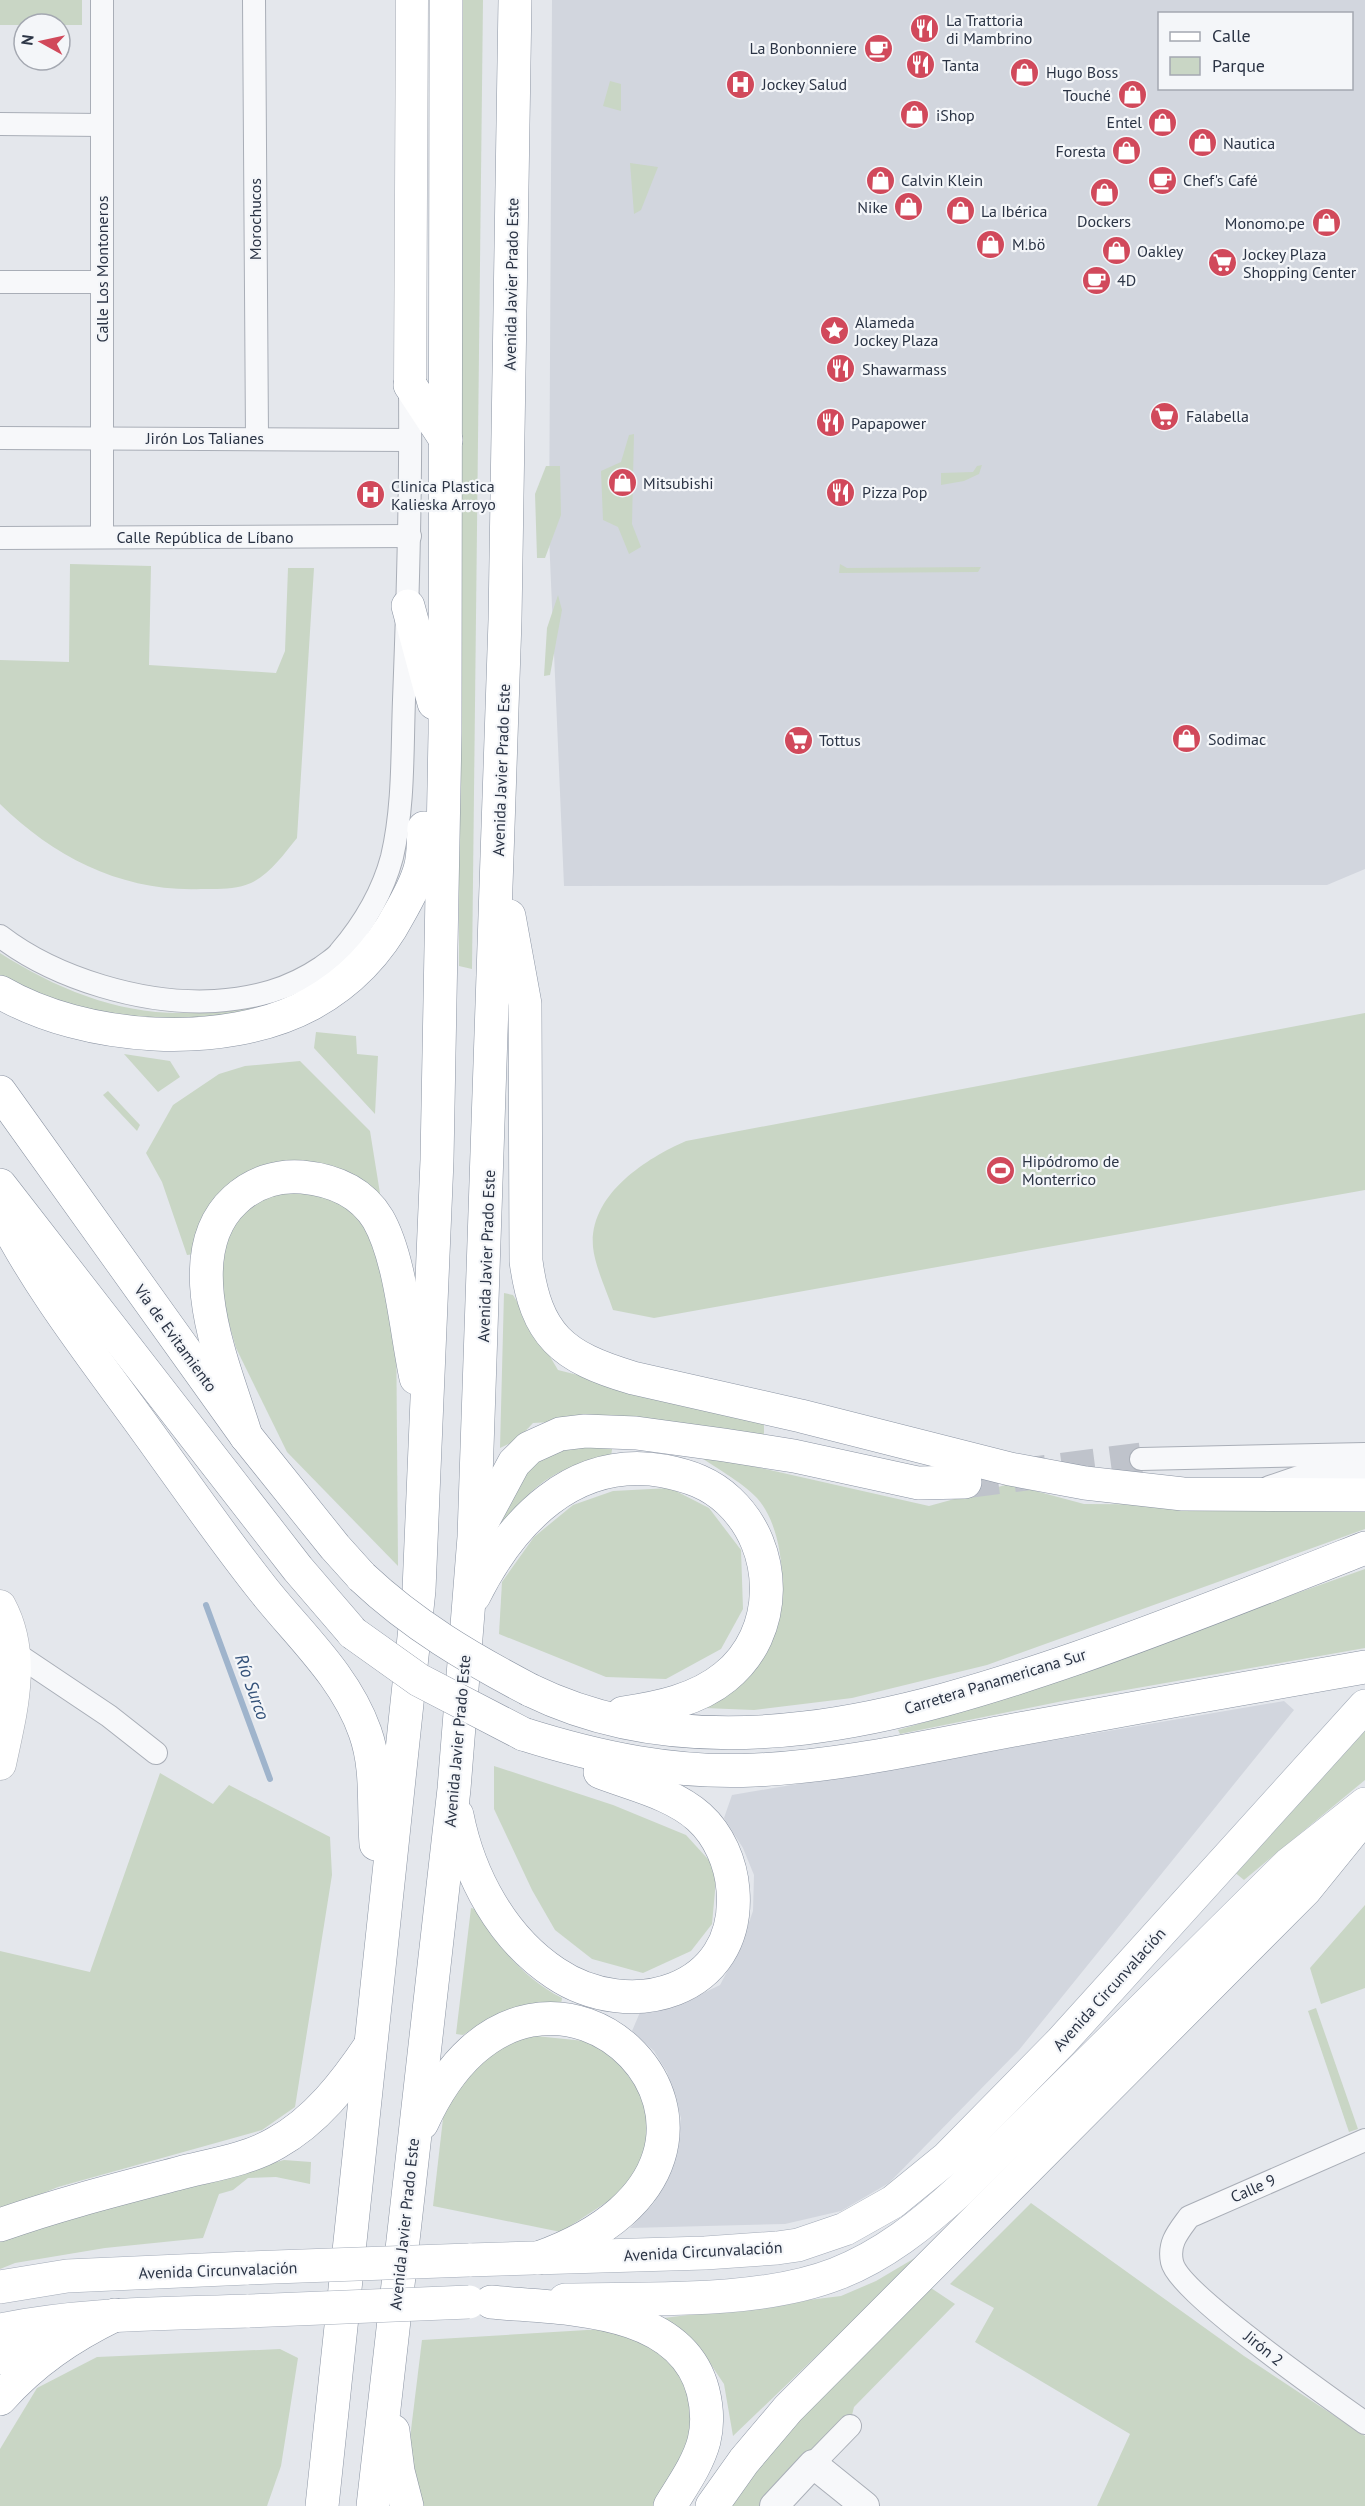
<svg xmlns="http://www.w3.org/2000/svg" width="1365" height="2506" font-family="'PT Sans',sans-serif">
  <rect width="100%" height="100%" fill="#e4e7ec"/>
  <g fill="#d2d6de" fill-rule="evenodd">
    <path d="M 552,0 L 1365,0 L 1365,869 L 1327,885 L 564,886 L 549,536 ZM 1160,14 L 1352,14 L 1352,88 L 1160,88 Z"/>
    <path d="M 1284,1701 L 1294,1710 L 1019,2050 L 889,2183 L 841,2211 L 785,2224 L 630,2228 L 654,2203 L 669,2167 L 681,2118 L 667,2072 L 654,2051 L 632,2031 L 641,2010 L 685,2002 L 720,1985 L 741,1945 L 753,1911 L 754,1875 L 743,1848 L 724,1818 L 732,1795 Z"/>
  </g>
  <g fill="#c9d6c5">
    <rect x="0" y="0" width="82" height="25"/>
    <path d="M 459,0 L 483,0 L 472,969 L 459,966 Z"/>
    <path d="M 610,81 L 621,84 L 621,111 L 603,106 Z"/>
    <path d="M 630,163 L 658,167 L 641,210 L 634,214 Z"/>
    <path d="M 634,434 L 632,524 L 641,547 L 629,554 L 618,527 L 603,520 L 601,471 L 621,462 L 629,435 Z"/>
    <path d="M 982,465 L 979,474 L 964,481 L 941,485 L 941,473 L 973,472 L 977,466 Z"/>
    <path d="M 546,466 L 560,466 L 561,515 L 545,558 L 537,558 L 535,494 Z"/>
    <path d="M 70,564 L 151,566 L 149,665 L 276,673 L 285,651 L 288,568 L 314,568 L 297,838 C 284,854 270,874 251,883 C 235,890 218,889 201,889 C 123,892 55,858 0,804 L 0,660 L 69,662 Z"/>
    <path d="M 840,564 L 847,568 L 981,567 L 978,572 L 839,573 Z"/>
    <path d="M 558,595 L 562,610 L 550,675 L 544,676 L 547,628 Z"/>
    <path d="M 0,953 C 61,992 130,1019 203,1012 C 228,1010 255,1001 280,996 L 260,1016 L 117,1025 L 0,981 Z"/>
    <path d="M 1365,1013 L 1365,1190 L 654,1318 L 613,1310 C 607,1291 595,1267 593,1247 C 589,1195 645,1159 686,1141 Z"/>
    <path d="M 316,1032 L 356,1036 L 357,1054 L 378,1056 L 375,1114 L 314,1048 Z"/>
    <path d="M 124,1054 L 170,1061 L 180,1077 L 158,1092 Z"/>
    <path d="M 300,1061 L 370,1131 L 382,1206 L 302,1166 L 194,1254 L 187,1255 L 162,1182 L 146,1153 L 173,1105 L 219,1074 L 245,1066 Z"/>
    <path d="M 108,1091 L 140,1125 L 137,1131 L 103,1095 Z"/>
    <path d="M 328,1189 L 369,1220 L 396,1312 L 398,1566 L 287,1452 L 236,1348 L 219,1288 L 222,1244 L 254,1197 Z"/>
    <path d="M 504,1293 L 513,1295 L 558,1370 L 764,1422 L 764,1439 L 606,1419 L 533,1423 L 517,1440 L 500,1448 Z"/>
    <path d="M 613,1443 L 611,1456 C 553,1467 527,1487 497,1537 L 499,1515 L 506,1492 L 555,1446 Z"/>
    <path d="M 694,1453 L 929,1506 L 1009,1484 L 1084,1504 L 1365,1506 L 1365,1529 L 987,1665 L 852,1698 L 754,1710 L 704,1708 C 726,1695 750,1676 765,1654 C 790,1617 788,1532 757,1498 C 742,1482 713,1466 694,1453 Z"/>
    <path d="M 670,1488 L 709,1508 L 741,1550 L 743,1609 L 721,1649 L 666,1679 L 606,1677 L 499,1634 L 502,1582 L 534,1537 L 573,1505 L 613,1491 Z"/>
    <path d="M 1365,1569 L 1365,1648 L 1063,1701 L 900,1734 L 898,1730 L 983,1705 Z"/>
    <path d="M 1365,1730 L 1365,1780 L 1244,1880 L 1233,1871 Z"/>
    <path d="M 494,1766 L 613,1805 L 686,1835 L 717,1869 L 712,1924 L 691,1951 L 643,1973 L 592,1959 L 555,1930 L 532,1890 L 494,1809 Z"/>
    <path d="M 160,1773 L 213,1804 L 229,1785 L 330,1837 L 332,1875 L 295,2107 L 262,2130 L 58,2187 L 0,2211 L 0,1951 L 90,1972 Z"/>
    <path d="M 1365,1905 L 1365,1988 L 1321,2004 L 1310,1968 Z"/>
    <path d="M 471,1908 L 476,1909 C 498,1946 523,1978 562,1998 L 561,2005 C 515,2005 501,2010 463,2035 L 456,2034 Z"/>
    <path d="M 1316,2008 L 1358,2129 L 1349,2132 L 1308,2011 Z"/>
    <path d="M 516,2034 L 604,2043 L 652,2108 L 639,2181 L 561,2232 L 433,2206 L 445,2101 L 451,2087 Z"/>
    <path d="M 284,2160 L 311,2162 L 310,2184 L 276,2177 L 248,2178 L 233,2190 L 219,2194 L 203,2238 L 105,2248 L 15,2263 L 0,2269 L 0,2242 L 50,2222 Z"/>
    <path d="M 1031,2203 L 1244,2356 L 1365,2436 L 1365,2506 L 1097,2506 L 1130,2434 L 975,2342 L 994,2308 L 950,2284 Z"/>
    <path d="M 925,2252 L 733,2436 L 724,2384 L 697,2344 L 656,2319 L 841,2296 L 876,2281 Z"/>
    <path d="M 931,2288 L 955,2304 L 854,2407 L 851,2419 L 761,2506 L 727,2506 L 824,2392 Z"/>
    <path d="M 620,2328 L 633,2331 L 684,2374 L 694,2435 L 657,2506 L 418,2506 L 410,2438 L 422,2340 Z"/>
    <path d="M 280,2349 L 298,2358 L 281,2466 L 267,2506 L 0,2506 L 0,2449 L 37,2388 L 97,2357 Z"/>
  </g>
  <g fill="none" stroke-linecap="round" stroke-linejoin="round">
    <path stroke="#9fb4cc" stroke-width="6" d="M 206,1605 L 270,1779"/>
    <path stroke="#bfc3cb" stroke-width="33" stroke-dasharray="33 16" stroke-linecap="butt" d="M 965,1482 L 1141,1459"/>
    <defs>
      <g id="minor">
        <path d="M 102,0 L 102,537"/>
        <path d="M 254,0 L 257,437"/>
        <path d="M 0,124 L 102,125"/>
        <path d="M 0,282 L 102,282"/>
        <path d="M 0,438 L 410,440"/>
        <path d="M 0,538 L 410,536"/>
        <path d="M 0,936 C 56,979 144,1005 215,1001 C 255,998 288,990 322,967 C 328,962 336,958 340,952 C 363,925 383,891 392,857 C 404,806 402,752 404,700 C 408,596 411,491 410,387"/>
        <path d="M 1141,1459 L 1365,1454"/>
        <path d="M 15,1653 L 109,1716 L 156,1753"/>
        <path d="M 1365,2140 L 1189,2217 C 1178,2232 1168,2243 1172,2262 C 1178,2292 1333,2400 1365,2423"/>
        <path d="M 813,2464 L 850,2426"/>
      </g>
      <g id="tertiary">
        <path d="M 1270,1490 L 1311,1476 L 1365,1474"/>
        <path d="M 774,2506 L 813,2464 L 865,2506"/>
      </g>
      <g id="secondary">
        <path d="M 410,385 L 412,0"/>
        <path d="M 0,1606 C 27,1656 11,1712 0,1764"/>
      </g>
      <g id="primary">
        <path d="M 469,2260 L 705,2253 L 777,2248 L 798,2245 L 845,2229 L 893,2202 L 947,2158 L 1061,2042 L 1365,1706"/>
        <path d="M 0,2287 L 67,2276 L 248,2268"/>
        <path d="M 565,2300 C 648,2298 759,2304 836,2274 C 883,2256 923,2224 960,2190 L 1289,1864 L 1365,1804"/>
        <path d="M 0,2330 C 82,2313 165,2314 249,2311"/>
        <path d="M 0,2358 L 44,2331"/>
      </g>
      <g id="motorway">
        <path d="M 410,385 L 446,440"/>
        <path d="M 408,606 L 434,703"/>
        <path d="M 509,916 L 525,1004 L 526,1261 C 536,1336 562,1357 633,1378 L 801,1416 L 1010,1469 L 1085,1483 L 1183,1494 L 1365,1495"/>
        <path d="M 0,992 C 84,1041 224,1051 311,1004 C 349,983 379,952 399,914 C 407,900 416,884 420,869 C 424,856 423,841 424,828"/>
        <path d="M 0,1092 L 246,1436 L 335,1547 L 362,1577"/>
        <path d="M 0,1185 L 298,1569 L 353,1633"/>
        <path d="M 0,1211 C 35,1281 84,1345 130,1408 C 174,1468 216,1530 262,1588 C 298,1634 345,1675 365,1732 C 378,1768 373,1806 376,1844"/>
        <path d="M 246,1436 C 226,1370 174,1256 235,1200 C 253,1183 277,1175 302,1177 C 333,1180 361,1191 378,1219 C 401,1259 406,1332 416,1378"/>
        <path d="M 479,1528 L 514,1463 L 529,1448 L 560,1434 L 585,1431 L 636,1433 L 724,1445 L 794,1456 L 918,1483 L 965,1482"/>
        <path d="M 474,1596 C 511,1522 573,1455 664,1471 C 689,1476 710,1483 729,1501 C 779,1548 780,1633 725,1677 C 697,1700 658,1708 623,1713"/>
        <path d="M 530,1690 C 704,1775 906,1717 1077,1658 C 1174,1624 1269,1586 1365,1548"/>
        <path d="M 523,1734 C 599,1758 675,1774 755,1770 C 846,1766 936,1744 1025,1728 C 1138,1707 1252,1687 1365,1667"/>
        <path d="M 457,1815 C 469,1876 502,1938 555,1973 C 629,2023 741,1993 733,1890 C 731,1863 719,1835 699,1817 C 672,1793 633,1785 600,1772"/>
        <path d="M 422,2123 C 539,1864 828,2155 538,2258"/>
        <path d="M 0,2225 C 59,2204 119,2189 180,2173 C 211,2165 247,2160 276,2143 C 316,2121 345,2083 370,2046"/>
        <path d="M 491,2302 C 562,2309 681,2305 703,2391 C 707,2407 708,2425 704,2441 C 698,2464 682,2486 670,2506"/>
        <path d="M 0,2399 C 33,2362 70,2337 115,2315"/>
        <path d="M 393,2431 L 398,2471 L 407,2506"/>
        <path d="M 322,2506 L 419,1590 L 437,1160 L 445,733 L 446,0"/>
        <path d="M 373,2506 L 454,1789 L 474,1537 L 505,620 L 515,0"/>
        <path d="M 712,2506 L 744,2461 L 788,2409 L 1305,1890 L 1365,1816"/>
      </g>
    </defs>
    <use href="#minor" stroke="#a9aeb7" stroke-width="24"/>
    <use href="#tertiary" stroke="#a9aeb7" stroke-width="30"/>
    <use href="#secondary" stroke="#a9aeb7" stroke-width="33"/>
    <use href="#primary" stroke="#a3abb8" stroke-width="34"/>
    <use href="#motorway" stroke="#8b94a3" stroke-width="34"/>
    <use href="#minor" stroke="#f7f8fa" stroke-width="22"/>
    <use href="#tertiary" stroke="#f7f8fa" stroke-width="28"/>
    <use href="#secondary" stroke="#fff" stroke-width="32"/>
    <use href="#primary" stroke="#fff" stroke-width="33"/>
    <use href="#motorway" stroke="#fff" stroke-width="33"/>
    <defs>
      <g id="primary-bridge">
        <path d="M 248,2268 L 469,2260"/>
        <path d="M 249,2311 L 469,2302"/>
      </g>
      <g id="motorway-bridge">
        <path d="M 362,1577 C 413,1625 469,1658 530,1690"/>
        <path d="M 353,1633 L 419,1680 L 523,1734"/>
      </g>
    </defs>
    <use href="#primary-bridge" stroke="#a3abb8" stroke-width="34" stroke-linecap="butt"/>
    <use href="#motorway-bridge" stroke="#8b94a3" stroke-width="34" stroke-linecap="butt"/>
    <use href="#primary-bridge" stroke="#fff" stroke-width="33"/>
    <use href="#motorway-bridge" stroke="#fff" stroke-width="33"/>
  </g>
  <defs>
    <symbol id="restaurant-disc" viewBox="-11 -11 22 22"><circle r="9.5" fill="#d1495b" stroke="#f4f6f9"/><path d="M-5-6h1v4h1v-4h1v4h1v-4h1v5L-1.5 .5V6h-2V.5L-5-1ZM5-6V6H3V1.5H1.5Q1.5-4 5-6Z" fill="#fff"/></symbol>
    <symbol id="cafe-disc" viewBox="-11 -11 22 22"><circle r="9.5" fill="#d1495b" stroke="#f4f6f9"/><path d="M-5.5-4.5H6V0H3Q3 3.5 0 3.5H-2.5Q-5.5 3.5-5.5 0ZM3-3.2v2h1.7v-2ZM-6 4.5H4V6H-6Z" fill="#fff"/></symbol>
    <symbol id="shop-disc" viewBox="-11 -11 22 22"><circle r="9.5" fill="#d1495b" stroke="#f4f6f9"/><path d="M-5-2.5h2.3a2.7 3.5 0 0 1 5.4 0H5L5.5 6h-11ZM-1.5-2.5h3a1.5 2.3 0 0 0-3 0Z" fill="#fff"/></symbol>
    <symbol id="hospital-disc" viewBox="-11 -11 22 22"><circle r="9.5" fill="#d1495b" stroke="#f4f6f9"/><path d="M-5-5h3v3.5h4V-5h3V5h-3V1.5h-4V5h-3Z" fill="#fff"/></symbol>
    <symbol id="supermarket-disc" viewBox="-11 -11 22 22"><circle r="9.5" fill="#d1495b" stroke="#f4f6f9"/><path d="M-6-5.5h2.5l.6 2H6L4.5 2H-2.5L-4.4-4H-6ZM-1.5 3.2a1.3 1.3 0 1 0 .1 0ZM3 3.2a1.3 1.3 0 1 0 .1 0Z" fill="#fff"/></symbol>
    <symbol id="sight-disc" viewBox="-11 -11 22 22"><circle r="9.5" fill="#d1495b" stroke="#f4f6f9"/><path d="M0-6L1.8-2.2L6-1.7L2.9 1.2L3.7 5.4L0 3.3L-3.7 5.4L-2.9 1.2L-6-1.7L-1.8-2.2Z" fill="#fff"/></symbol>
    <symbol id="stadium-disc" viewBox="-11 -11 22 22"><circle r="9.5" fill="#d1495b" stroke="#f4f6f9"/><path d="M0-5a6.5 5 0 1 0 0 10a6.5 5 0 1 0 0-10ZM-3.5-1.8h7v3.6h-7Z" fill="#fff"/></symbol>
  </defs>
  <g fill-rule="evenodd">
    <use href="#restaurant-disc" x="908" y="12" width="33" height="33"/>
    <use href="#cafe-disc" x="862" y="32" width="33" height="33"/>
    <use href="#restaurant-disc" x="904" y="48" width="33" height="33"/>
    <use href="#shop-disc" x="1008" y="56" width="33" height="33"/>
    <use href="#hospital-disc" x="724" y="68" width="33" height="33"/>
    <use href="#shop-disc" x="1116" y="78" width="33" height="33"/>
    <use href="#shop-disc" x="898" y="98" width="33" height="33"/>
    <use href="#shop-disc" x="1146" y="106" width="33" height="33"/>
    <use href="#shop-disc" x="1186" y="126" width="33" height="33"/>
    <use href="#shop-disc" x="1110" y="134" width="33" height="33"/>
    <use href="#shop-disc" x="864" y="164" width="33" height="33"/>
    <use href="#cafe-disc" x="1146" y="164" width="33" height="33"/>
    <use href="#shop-disc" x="1088" y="176" width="33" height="33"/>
    <use href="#shop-disc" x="892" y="190" width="33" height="33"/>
    <use href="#shop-disc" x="944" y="194" width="33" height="33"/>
    <use href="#shop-disc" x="1310" y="206" width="33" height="33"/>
    <use href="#shop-disc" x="974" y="228" width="33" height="33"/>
    <use href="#shop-disc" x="1100" y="234" width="33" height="33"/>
    <use href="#supermarket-disc" x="1206" y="246" width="33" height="33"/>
    <use href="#cafe-disc" x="1080" y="264" width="33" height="33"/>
    <use href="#sight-disc" x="818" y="314" width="33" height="33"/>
    <use href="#restaurant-disc" x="824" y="352" width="33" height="33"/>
    <use href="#supermarket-disc" x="1148" y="400" width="33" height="33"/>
    <use href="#restaurant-disc" x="814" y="406" width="33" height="33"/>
    <use href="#shop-disc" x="606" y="466" width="33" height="33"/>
    <use href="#restaurant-disc" x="824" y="476" width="33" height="33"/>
    <use href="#hospital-disc" x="354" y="478" width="33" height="33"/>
    <use href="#shop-disc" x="1170" y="722" width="33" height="33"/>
    <use href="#supermarket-disc" x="782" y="724" width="33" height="33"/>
    <use href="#stadium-disc" x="984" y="1154" width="33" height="33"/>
  </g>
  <g text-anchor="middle" stroke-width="4.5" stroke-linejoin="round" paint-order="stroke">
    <g font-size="16" fill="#2b3445" stroke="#f4f6f9" text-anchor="start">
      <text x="946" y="26">La Trattoria<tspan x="946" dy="18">di Mambrino</tspan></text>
      <text x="857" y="54" text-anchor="end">La Bonbonniere</text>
      <text x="942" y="71">Tanta</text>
      <text x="1046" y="78">Hugo Boss</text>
      <text x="762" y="90">Jockey Salud</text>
      <text x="1111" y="101" text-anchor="end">Touché</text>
      <text x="936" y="121">iShop</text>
      <text x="1142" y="128" text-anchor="end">Entel</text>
      <text x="1223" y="149">Nautica</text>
      <text x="1106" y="157" text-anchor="end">Foresta</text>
      <text x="901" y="186">Calvin Klein</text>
      <text x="1183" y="186">Chef's Café</text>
      <text x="888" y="213" text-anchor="end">Nike</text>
      <text x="981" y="217">La Ibérica</text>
      <text x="1104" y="227" text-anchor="middle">Dockers</text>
      <text x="1305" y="229" text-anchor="end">Monomo.pe</text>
      <text x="1012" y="250">M.bö</text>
      <text x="1137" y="257">Oakley</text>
      <text x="1243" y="260">Jockey Plaza<tspan x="1243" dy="18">Shopping Center</tspan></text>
      <text x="1117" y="286">4D</text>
      <text x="855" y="328">Alameda<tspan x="855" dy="18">Jockey Plaza</tspan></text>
      <text x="862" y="375">Shawarmass</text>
      <text x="1186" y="422">Falabella</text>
      <text x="851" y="429">Papapower</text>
      <text x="643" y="489">Mitsubishi</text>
      <text x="391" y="492">Clinica Plastica<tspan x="391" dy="18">Kalieska Arroyo</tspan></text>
      <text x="862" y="498">Pizza Pop</text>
      <text x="1208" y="745">Sodimac</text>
      <text x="819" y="746">Tottus</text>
      <text x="1022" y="1167">Hipódromo de<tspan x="1022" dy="18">Monterrico</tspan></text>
    </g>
    <g font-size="16" fill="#2b3445" stroke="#f4f6f9">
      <text transform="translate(255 219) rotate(-90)" y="6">Morochucos</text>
      <text transform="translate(102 269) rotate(-90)" y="6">Calle Los Montoneros</text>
      <text transform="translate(511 284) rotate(-89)" y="6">Avenida Javier Prado Este</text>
      <text x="205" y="444">Jirón Los Talianes</text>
      <text x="205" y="543">Calle República de Líbano</text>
      <text transform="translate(501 770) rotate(-88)" y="6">Avenida Javier Prado Este</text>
      <text transform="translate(486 1256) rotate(-88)" y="6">Avenida Javier Prado Este</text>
      <text transform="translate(176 1338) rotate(54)" y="6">Vía de Evitamiento</text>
      <text transform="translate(995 1681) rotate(-17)" y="6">Carretera Panamericana Sur</text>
      <text transform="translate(457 1741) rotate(-85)" y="6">Avenida Javier Prado Este</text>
      <text transform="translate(1109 1989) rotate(-48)" y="6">Avenida Circunvalación</text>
      <text transform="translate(1253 2188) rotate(-24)" y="6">Calle 9</text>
      <text transform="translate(404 2224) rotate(-84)" y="6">Avenida Javier Prado Este</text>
      <text transform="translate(703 2251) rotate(-3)" y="6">Avenida Circunvalación</text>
      <text transform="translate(218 2270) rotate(-2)" y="6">Avenida Circunvalación</text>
      <text transform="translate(1264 2348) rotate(39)" y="6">Jirón 2</text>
    </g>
    <g font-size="18" font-style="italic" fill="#34527a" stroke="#f4f6f9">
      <text transform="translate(252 1687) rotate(70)" y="6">Río Surco</text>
    </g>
  </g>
  <rect x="1158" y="12" width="195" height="78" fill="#f4f6f9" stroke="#a4a8b1" stroke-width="1.5"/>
  <rect x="1170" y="32" width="30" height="9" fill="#ffffff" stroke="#a4a8b1" stroke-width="1.5"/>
  <text x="1212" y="42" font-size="18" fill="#2b3445">Calle</text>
  <rect x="1170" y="57" width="30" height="18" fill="#c9d6c5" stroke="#a4a8b1" stroke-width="1.5"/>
  <text x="1212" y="72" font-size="18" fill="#2b3445">Parque</text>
  <g transform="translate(42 42) rotate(278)"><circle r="28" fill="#f4f6f9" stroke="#a4a8b1" stroke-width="1.5"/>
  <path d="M0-4.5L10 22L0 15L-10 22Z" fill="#d1495b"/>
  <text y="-9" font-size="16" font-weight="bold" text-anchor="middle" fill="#2b3445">N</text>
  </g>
</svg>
